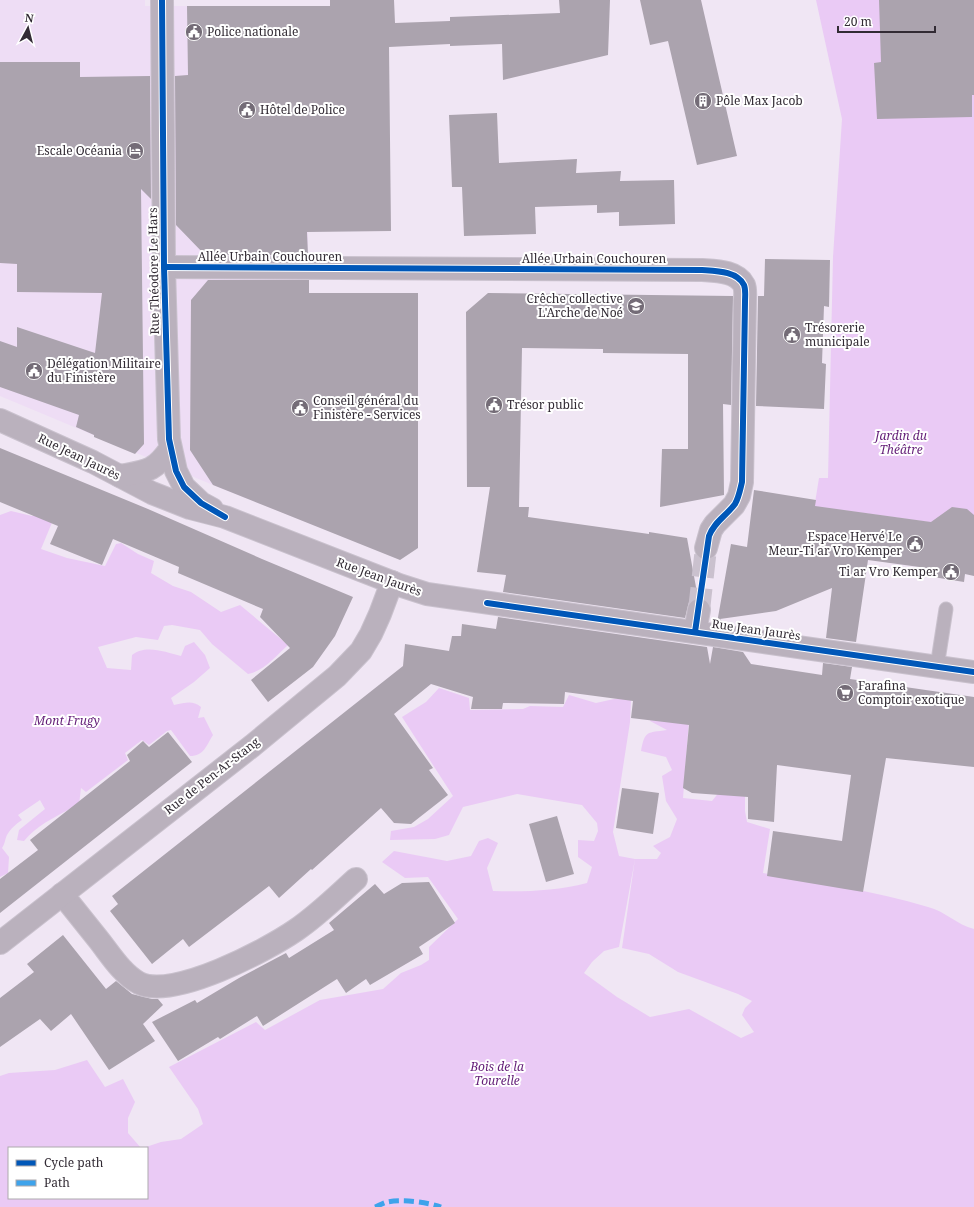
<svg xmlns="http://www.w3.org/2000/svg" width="974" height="1207" font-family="'Noto Serif',serif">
  <rect width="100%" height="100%" fill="#f0e6f4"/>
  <path fill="#eeddf5" d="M 0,0 L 145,0 L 145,6 L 304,6 L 308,247 L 300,293 L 321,528 L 213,485 L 0,396 Z"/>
  <g fill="#eacaf5">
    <path d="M 816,0 L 974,0 L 974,515 L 943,524 L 841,510 L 814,509 L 819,478 L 828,478 L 833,257 L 842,119 Z"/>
    <path d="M 43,510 L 56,513 L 41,549 L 67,558 L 105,566 L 116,544 L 121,543 L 138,554 L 154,561 L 151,573 L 173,586 L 191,592 L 221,612 L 240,605 L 288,645 C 276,656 264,671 248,674 L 212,644 L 200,630 L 172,625 L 164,626 L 158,640 L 136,637 L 98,647 L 107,668 L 131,670 L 132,655 C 145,644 166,652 181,656 L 185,646 L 194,642 L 205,655 L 210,668 L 194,682 L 171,698 L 174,705 C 186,703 192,700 201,707 L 198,718 L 204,717 L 213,735 C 206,746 204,756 190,756 L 171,730 L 167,731 L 149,745 L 142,740 L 125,753 L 128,760 L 86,792 L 81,788 L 78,813 L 70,809 C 53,818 36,826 24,841 L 17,840 L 19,830 L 45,809 L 40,800 L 18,815 L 22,820 C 16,824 11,828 7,835 C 5,839 5,844 2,848 L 9,857 L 8,873 L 0,877 L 0,515 L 11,511 L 32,516 Z"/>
    <path d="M 439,688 L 469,698 L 470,710 L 523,709 L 530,706 L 563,707 L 569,695 L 596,703 L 614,699 L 631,699 L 630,722 L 613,832 L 619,856 L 635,859 L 619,947 L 604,951 L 592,962 L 584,973 L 617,997 L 650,1017 L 689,1009 L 741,1038 L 754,1032 L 742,1015 L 745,1008 L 752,1001 L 738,994 L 678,972 L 649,954 L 622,948 L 635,859 L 657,859 L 661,853 L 653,846 L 670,837 L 677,819 L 666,801 L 662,776 L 672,770 L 666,757 L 641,751 C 645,730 647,733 667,730 L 650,721 L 655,708 L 690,707 L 683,798 L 712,801 L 745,760 L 745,811 L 747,822 L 770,829 L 763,873 C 819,883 874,891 928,907 C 945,911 957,925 974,929 L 974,1207 L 0,1207 L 0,1076 L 9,1073 L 55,1070 L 87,1060 L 105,1087 L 123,1079 L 135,1102 L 128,1118 L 128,1133 L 141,1148 L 9,1148 L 9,1198 L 147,1198 L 147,1148 L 143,1148 L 161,1142 L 181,1139 L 203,1124 L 198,1109 L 169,1067 L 256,1022 L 265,1030 L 320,1000 L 383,989 L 401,973 L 421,965 L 429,960 L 429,947 L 458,919 L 428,877 L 405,878 L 382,862 L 394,851 L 447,861 L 471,856 L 479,841 L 488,838 L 498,843 L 487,868 L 493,891 C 525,892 556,891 587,883 L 592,867 L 578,857 L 578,840 L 594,841 L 598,831 L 597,823 L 582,805 L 517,794 L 463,807 L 449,835 L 435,839 L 390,840 L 391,831 L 414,827 L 428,819 L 453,796 L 402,717 L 426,702 Z"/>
  </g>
  <g fill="#aba3ae">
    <path d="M 330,0 L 394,0 L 395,23 L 450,21 L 450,17 L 560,13 L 559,0 L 610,0 L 608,55 L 503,80 L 502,44 L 450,46 L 450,44 L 389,47 L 391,231 L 307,232 L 308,255 L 205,255 L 176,225 L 175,76 L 188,75 L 187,6 L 330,6 Z"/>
    <path d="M 640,0 L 701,0 L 737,156 L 697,165 L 668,41 L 650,45 Z"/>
    <path d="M 879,0 L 974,0 L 974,95 L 972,95 L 972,117 L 877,119 L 874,63 L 881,62 Z"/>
    <path d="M 0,62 L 80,62 L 80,77 L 150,76 L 151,199 L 141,189 L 144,444 L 135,454 L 94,437 L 94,435 L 76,427 L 79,415 L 0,387 L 0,341 L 17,347 L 17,327 L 95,353 L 102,293 L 17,292 L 17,264 L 0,263 Z"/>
    <path d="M 497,113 L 499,163 L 577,159 L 576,173 L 621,171 L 620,181 L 674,180 L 675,224 L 619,226 L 619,212 L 597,213 L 597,205 L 535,207 L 536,234 L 464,236 L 462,187 L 452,187 L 449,115 Z"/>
    <path d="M 765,259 L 830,260 L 829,307 L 824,306 L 822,363 L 826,364 L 824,409 L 756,406 L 758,296 L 764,296 Z"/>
    <path d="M 208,280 L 309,280 L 309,293 L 418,293 L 418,548 L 400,560 L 213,485 L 190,450 L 191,300 Z"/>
    <path d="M 488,293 L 733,296 L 731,405 L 723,404 L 724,495 L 660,507 L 662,449 L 688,449 L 688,354 L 603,353 L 603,349 L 522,348 L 519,507 L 529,507 L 528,517 L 649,534 L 649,532 L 687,538 L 698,598 L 694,598 L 689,602 L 685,618 L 503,592 L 506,575 L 477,572 L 490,487 L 467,487 L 466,312 Z"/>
    <path d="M 0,448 L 148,509 L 262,559 L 353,597 L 335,636 L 313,667 L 268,702 L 251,680 L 290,648 L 260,617 L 263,609 L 178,573 L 179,567 L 113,539 L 102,565 L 50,544 L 58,526 L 0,502 Z"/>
    <path d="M 754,490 L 816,500 L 815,506 L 931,522 L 952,507 L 967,509 L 974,515 L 974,576 L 965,574 L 964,582 L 933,577 L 934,569 L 868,560 L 856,642 L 826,638 L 832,588 L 776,611 L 720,619 L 724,624 L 717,623 L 731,544 L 747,547 Z"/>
    <path d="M 498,617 L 707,647 L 710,664 L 713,647 L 743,652 L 751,664 L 822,675 L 823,663 L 852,667 L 850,679 L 974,697 L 974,767 L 886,758 L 863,892 L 767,876 L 773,831 L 842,841 L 851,775 L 777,765 L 774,822 L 748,819 L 748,797 L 692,793 L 683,788 L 689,725 L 631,718 L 633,701 L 565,692 L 564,704 L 503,703 L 502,709 L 471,709 L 473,697 L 431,684 L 394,714 L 433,768 L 429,770 L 448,795 L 411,824 L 394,823 L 381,808 L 312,870 L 311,869 L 279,898 L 269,886 L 189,947 L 183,939 L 152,964 L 110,911 L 118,904 L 112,896 L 403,666 L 405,644 L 449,651 L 452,636 L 461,636 L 462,624 L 496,629 Z"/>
    <path d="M 168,732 L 192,762 L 0,913 L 0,879 L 38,850 L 30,840 L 130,761 L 127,755 L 143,741 L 149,747 Z"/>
    <path d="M 622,788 L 659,793 L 653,834 L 616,828 Z"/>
    <path d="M 557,816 L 574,874 L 546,882 L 529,824 Z"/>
    <path d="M 429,882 L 455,923 L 419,947 L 423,954 L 370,985 L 366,979 L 346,993 L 337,979 L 263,1026 L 257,1016 L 220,1039 L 218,1037 L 178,1061 L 152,1022 L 195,1000 L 197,1003 L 239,978 L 286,953 L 289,958 L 334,930 L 329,923 L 375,884 L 384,894 L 402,883 Z"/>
    <path d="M 63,935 L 106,989 L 116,981 L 132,994 L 152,999 L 158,999 L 163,1005 L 143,1024 L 155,1041 L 109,1070 L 71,1014 L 51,1031 L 40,1019 L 0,1047 L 0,998 L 34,972 L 27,964 Z"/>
  </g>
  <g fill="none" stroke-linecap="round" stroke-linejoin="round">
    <path stroke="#cac1ce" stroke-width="22" stroke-dasharray="22 11" stroke-linecap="butt" d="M 699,610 L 706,548"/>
    <defs>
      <path id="service" d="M 937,667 L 946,609"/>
      <g id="minor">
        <path d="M 164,267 L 702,270 C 716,271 737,271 744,285 C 746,290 745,296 745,302 L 742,482 L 739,496 L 734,505 L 715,524 L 711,530 L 706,548"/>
        <path d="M 695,632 L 699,610"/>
        <path d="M 62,894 C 74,909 86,924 98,939 C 110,954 122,974 139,983 C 173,1000 267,950 296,930 C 318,915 336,897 356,879"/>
      </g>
      <g id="tertiary">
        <path d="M 162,0 L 164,267 L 169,439 L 176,471 L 184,487 L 201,503 L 212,509"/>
        <path d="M 0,420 L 93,462 L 152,493 L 190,508 L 225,517 L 399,585 L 427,594 L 974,672"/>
        <path d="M 120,476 C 146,471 154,472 170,449"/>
        <path d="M 0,943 L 252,746 L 337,676 L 361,651 L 371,634 L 380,614 L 392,582"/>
      </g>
    </defs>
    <use href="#service" stroke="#c9c1cd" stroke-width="15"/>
    <use href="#minor" stroke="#c9c1cd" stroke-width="24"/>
    <use href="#tertiary" stroke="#c9c1cd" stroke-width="24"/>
    <use href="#service" stroke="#bab1bd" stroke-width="13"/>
    <use href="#minor" stroke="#bab1bd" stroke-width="22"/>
    <use href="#tertiary" stroke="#bab1bd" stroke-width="22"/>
    <path stroke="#3ea3eb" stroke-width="5" stroke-dasharray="10 5" stroke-linecap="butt" d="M 375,1207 C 378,1206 383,1203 387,1202 C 402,1199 427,1202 441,1207"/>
    <defs>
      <g id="cycleway">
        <path d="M 162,0 L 164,267 L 169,439 L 176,471 L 184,487 L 201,503 L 225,517"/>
        <path d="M 164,267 L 702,270 C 716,271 737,271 744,285 C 746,290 745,296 745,302 L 742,482 C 740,490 739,497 735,504 C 726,516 714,522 709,536 L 695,632"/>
        <path d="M 487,603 L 974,672"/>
      </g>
    </defs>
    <use href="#cycleway" stroke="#fff" stroke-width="8"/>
    <use href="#cycleway" stroke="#0057b8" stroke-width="6"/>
  </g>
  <defs>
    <symbol id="civic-disc" viewBox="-11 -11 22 22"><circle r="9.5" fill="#746c77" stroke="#fff"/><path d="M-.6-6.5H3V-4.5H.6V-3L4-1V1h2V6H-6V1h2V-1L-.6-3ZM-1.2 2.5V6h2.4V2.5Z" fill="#fff"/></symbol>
    <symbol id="building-disc" viewBox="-11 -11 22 22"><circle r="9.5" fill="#746c77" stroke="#fff"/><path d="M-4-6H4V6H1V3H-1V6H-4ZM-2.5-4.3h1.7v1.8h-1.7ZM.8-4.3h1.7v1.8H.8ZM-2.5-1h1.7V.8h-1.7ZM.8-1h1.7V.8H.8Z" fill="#fff"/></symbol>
    <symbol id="hotel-disc" viewBox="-11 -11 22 22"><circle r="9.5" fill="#746c77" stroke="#fff"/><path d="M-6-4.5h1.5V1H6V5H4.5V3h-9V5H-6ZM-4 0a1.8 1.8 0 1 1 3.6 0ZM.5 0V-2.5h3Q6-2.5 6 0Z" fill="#fff"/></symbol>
    <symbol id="school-disc" viewBox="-11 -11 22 22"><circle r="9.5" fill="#746c77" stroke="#fff"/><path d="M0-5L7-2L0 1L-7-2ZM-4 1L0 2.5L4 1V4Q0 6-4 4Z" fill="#fff"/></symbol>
    <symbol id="supermarket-disc" viewBox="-11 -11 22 22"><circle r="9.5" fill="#746c77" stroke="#fff"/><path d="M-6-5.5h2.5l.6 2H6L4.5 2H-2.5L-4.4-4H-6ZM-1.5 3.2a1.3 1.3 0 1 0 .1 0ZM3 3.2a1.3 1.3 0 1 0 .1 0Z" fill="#fff"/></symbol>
  </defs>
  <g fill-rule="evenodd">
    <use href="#civic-disc" x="184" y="22" width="20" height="20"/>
    <use href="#building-disc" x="693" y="91" width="20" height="20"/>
    <use href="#civic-disc" x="237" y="100" width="20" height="20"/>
    <use href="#hotel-disc" x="125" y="141" width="20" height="20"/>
    <use href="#school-disc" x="626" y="296" width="20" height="20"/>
    <use href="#civic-disc" x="782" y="325" width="20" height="20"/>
    <use href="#civic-disc" x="24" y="361" width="20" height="20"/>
    <use href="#civic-disc" x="484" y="395" width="20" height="20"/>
    <use href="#civic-disc" x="290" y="398" width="20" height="20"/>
    <use href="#civic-disc" x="905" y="534" width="20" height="20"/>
    <use href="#civic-disc" x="941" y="562" width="20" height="20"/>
    <use href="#supermarket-disc" x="835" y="683" width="20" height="20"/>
  </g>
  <g text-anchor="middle" stroke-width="4" stroke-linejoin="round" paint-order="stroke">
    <g font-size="12" fill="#322b34" stroke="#fff" text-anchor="start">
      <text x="207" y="36">Police nationale</text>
      <text x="716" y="105">Pôle Max Jacob</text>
      <text x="260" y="114">Hôtel de Police</text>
      <text x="122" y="155" text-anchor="end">Escale Océania</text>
      <text x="623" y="303" text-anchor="end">Crêche collective<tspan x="623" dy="14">L'Arche de Noé</tspan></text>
      <text x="805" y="332">Trésorerie<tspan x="805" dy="14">municipale</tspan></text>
      <text x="47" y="368">Délégation Militaire<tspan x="47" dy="14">du Finistère</tspan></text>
      <text x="313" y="405">Conseil général du<tspan x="313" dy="14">Finistère - Services</tspan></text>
      <text x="507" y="409">Trésor public</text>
      <text x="902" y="541" text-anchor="end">Espace Hervé Le<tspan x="902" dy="14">Meur-Ti ar Vro Kemper</tspan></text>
      <text x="938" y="576" text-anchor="end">Ti ar Vro Kemper</text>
      <text x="858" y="690">Farafina<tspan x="858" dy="14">Comptoir exotique</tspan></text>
    </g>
    <g font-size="12" fill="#322b34" stroke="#fff">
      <text x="270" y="261">Allée Urbain Couchouren</text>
      <text x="594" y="263">Allée Urbain Couchouren</text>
      <text transform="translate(154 271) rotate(-91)" y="4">Rue Théodore Le Hars</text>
      <text transform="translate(79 457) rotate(26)" y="4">Rue Jean Jaurès</text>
      <text transform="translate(379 577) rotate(20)" y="4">Rue Jean Jaurès</text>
      <text transform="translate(756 630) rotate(8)" y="4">Rue Jean Jaurès</text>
      <text transform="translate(212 776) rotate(-38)" y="4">Rue de Pen-Ar-Stang</text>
    </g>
    <g font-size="12" font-style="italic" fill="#631d77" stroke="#fff">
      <text x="901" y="440">Jardin du<tspan x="901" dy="14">Théâtre</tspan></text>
      <text x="67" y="725">Mont Frugy</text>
      <text x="497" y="1071">Bois de la<tspan x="497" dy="14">Tourelle</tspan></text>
    </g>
  </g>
  <rect x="8" y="1147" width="140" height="52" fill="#ffffff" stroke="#adaaae"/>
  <rect x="16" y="1160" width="20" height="6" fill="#0057b8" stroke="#adaaae"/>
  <text x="44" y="1167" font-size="12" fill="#322b34">Cycle path</text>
  <rect x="16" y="1180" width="20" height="6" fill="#3ea3eb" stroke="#adaaae"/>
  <text x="44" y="1187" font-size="12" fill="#322b34">Path</text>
  <g transform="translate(28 28) rotate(7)" stroke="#ffffff" stroke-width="3" paint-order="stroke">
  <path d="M0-3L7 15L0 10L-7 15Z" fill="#322b34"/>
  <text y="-6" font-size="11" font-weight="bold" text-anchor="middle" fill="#322b34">N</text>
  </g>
  <path d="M838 26v6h97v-6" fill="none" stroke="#322b34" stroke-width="2"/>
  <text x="844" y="26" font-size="12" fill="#322b34" stroke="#ffffff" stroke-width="3" paint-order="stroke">20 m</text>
</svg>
